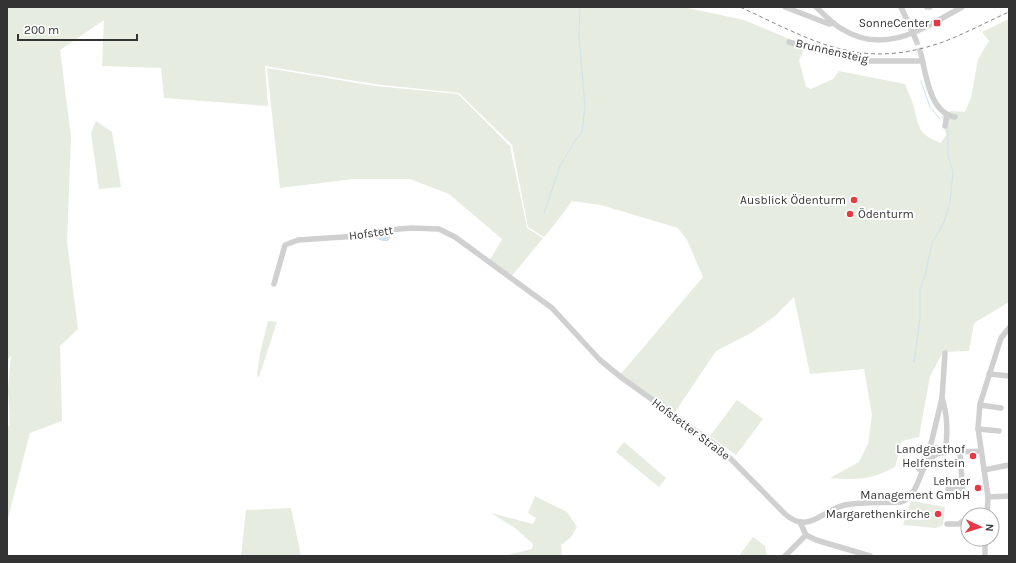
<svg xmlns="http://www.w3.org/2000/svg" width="1016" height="563" font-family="Karla,sans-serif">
  <rect width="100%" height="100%" fill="#fff"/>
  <g fill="#e6ecdf">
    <path d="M 7,7 L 683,7 L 744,20 L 806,46 L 799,60 L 806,87 L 811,89 L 833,79 L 839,71 L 905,84 C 908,92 912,100 914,108 C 920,130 918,134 941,143 L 946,135 L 942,116 L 951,111 L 965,112 L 971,98 L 978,59 L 989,41 L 982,32 L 1009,19 L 1009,302 L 974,323 L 969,351 L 943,352 L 930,376 L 919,437 L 902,441 L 895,467 C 870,480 858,480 830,478 L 859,462 L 868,444 L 872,415 L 864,369 L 810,374 L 794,297 L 775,316 L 751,333 L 716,351 L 675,412 L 620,375 L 703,277 L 687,240 L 678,228 L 601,205 L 572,201 L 555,224 L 544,237 L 528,227 L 512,145 L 459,93 L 374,84 L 265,66 L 268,106 L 164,98 L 161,68 L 102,66 L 104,20 L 60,50 L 71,137 L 67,242 L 78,329 L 60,346 L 62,421 L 30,433 L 7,522 L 7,428 L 10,425 L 8,389 L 11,356 L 7,360 Z"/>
    <path d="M 267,68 L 375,86 L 458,94 L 510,146 L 527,228 L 543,238 L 511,277 L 490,260 L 502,239 L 449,194 L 410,179 L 353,179 L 280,188 Z"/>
    <path d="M 96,121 L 112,132 L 121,187 L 99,189 L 91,133 Z"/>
    <path d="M 268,321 L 277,322 L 259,377 L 257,376 L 260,353 Z"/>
    <path d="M 737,400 L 763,419 L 736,455 L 710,436 Z"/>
    <path d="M 624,442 L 666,478 L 659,487 L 616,452 Z"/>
    <path d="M 535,496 L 567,512 L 577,527 L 571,537 L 561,545 L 562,556 L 503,556 L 532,549 L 533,544 L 515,528 L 491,513 L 533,524 L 536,518 L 528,513 Z"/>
    <path d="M 911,501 L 945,507 L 943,525 L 936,528 L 903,525 Z"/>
    <path d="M 291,508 L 301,556 L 241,556 L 246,510 Z"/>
    <path d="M 753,537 L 765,546 L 767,556 L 739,556 Z"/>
  </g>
  <path fill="#cfe2ee" d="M 387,233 L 390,234 L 390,238 L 388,241 L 382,241 L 378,239 L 380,235 L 384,235 Z"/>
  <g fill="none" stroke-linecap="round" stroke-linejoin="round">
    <g stroke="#cfe2ee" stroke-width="1">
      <path d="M 921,81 L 930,107 L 940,119"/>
      <path d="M 544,213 L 560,166 L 575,141 L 582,132 L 583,123 L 585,107 L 579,36 L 580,7"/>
      <path d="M 914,362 L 920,318 L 920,290 L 925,275 L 932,243 L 944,222 L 950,203 L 953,172 L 948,156 L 948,126"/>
    </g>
    <path stroke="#d6d6d6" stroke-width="5.5" stroke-dasharray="5.5 3" stroke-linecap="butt" d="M 916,40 L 921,54"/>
    <g stroke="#d0d0d0" stroke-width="5.5">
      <path d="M 785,7 L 829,24 L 834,23"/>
      <path d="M 816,7 C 824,14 832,24 842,29 C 885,56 924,28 962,7"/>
      <path d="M 901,7 L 916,40"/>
      <path d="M 927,7 L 930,7"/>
      <path d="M 789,42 L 831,54 L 869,61 L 922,61"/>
      <path d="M 921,54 C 926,75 930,113 955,117"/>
      <path d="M 945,126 L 947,116"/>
      <path d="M 274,284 L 285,245 L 298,240 L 358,236 L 378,231 L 411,228 L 439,229 L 455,237 L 552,308 L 600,360 L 622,378 L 720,448 L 785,514 C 809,535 822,510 845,505 C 862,502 883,503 901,502 C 922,494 917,464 937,454 C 944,451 970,452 980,451"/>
      <path d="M 989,374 L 1009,376"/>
      <path d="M 942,398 C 948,416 948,433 945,452"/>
      <path d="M 980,405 L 1001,408"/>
      <path d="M 978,429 L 999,431"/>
      <path d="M 930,448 L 946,448"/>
      <path d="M 960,453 L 963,495"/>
      <path d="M 919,469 L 930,448 L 942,398 L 945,353"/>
      <path d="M 984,470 L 1009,465"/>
      <path d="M 948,489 L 962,487"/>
      <path d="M 988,497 L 1009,496"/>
      <path d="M 987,515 L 988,497 L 978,428 L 980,404 L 1001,338 L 1009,328"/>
      <path d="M 800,522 L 806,535 L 816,540 L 870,556"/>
      <path d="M 947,524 L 959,524 L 963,521 L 968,521"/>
      <path d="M 785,556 L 806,535"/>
      <path d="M 985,556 L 985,539"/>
    </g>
    <path stroke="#888" stroke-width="1" stroke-dasharray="4 3" stroke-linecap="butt" d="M 740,7 C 812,40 858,71 940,43 C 963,35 986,22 1009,12"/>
  </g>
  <g fill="#e63946" stroke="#fff" stroke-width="1.5">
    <rect x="933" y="19" width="8" height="8" rx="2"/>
    <circle cx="854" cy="200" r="4"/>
    <circle cx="850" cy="214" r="4"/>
    <circle cx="973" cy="456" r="4"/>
    <circle cx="978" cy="488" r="4"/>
    <circle cx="938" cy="514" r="4"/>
  </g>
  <g text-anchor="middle" stroke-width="4" stroke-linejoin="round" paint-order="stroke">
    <g font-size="12" fill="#333" stroke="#fff" text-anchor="end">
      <text x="929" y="27">SonneCenter</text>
      <text x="846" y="204">Ausblick Ödenturm</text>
      <text x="858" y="218" text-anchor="start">Ödenturm</text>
      <text x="965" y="453">Landgasthof<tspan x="965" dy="14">Helfenstein</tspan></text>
      <text x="970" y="485">Lehner<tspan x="970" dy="14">Management GmbH</tspan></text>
      <text x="930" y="518">Margarethenkirche</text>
    </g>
    <g font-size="12" fill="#333" stroke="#fff">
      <text transform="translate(832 51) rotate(13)" y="4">Brunnensteig</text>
      <text transform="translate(371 233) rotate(-8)" y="4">Hofstett</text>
      <text transform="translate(691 429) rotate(37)" y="4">Hofstetter Straße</text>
    </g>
  </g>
  <rect width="1016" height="563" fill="none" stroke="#333333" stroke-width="16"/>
  <g transform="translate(980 527) rotate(94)"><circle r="19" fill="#ffffff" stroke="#adadad"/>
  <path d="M0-3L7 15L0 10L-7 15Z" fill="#e63946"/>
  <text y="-6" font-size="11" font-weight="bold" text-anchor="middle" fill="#333333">N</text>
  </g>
  <path d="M18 34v6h119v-6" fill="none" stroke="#333333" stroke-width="2"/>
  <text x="24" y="34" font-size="12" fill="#333333" stroke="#ffffff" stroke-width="3" paint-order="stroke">200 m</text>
</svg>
